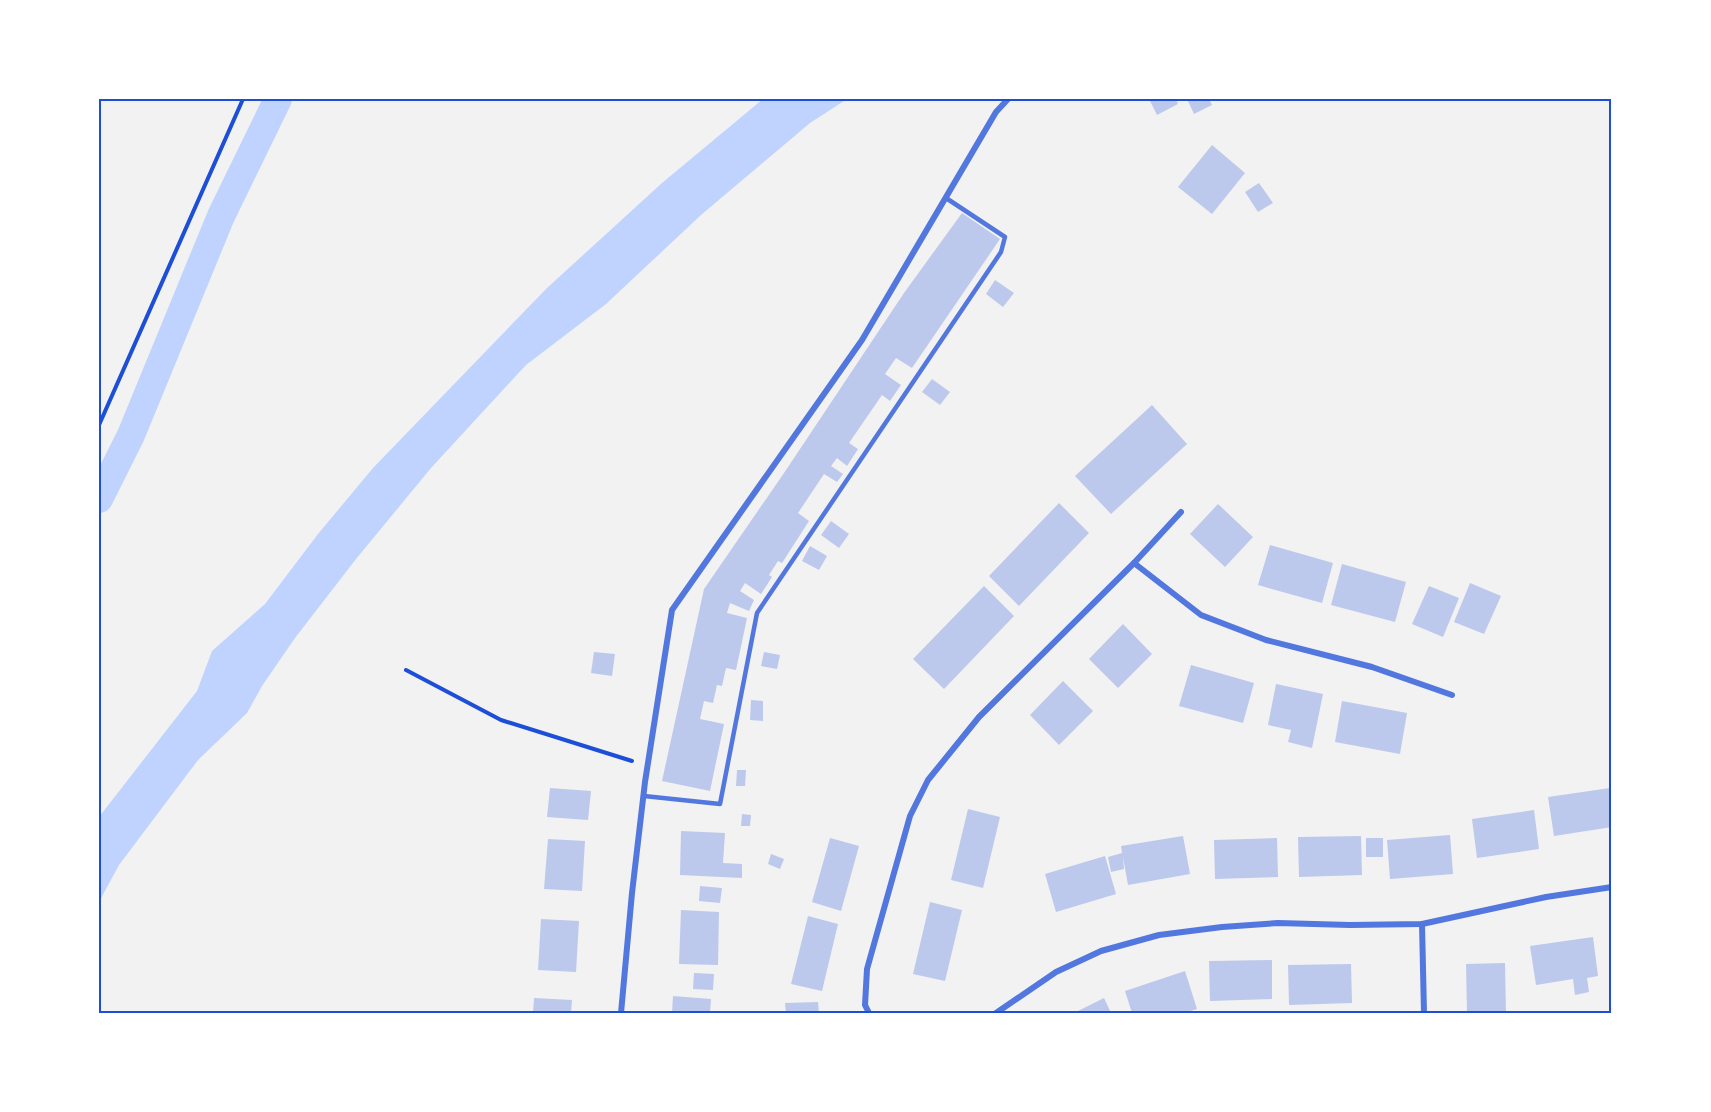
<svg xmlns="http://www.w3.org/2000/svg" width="1711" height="1112" font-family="'Open Sans',sans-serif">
  <rect width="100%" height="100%" fill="#f2f2f2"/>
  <path fill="#bfd3fe" d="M 763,99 L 847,99 L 810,123 L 701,215 L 606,304 L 526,365 L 431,468 L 356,559 L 295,638 L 262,686 L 247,713 L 198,760 L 119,865 L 99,902 L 99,817 L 197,691 L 212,651 L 265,604 L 318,534 L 373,468 L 547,288 L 662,183 Z"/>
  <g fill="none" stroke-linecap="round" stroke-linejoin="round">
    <path stroke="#bfd3fe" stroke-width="28" d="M 99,499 L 131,435 L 221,216 L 278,99"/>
  </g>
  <g fill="#bdc9ec">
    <path d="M 1149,99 L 1176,99 L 1178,104 L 1157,115 Z"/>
    <path d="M 1187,99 L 1209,99 L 1212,105 L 1194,114 Z"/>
    <path d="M 1212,145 L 1245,173 L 1212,214 L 1178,187 Z"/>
    <path d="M 1259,183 L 1273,203 L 1258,212 L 1245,192 Z"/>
    <path d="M 962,213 L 1000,239 L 912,368 L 896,358 L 885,374 L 901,385 L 890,401 L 882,395 L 849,443 L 858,449 L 847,466 L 837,458 L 831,466 L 843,474 L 837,482 L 824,474 L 798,513 L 809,521 L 782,563 L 778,561 L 769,575 L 772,577 L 761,594 L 745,583 L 740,591 L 754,600 L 749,611 L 730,603 L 727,613 L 747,618 L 736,670 L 726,668 L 722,686 L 717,685 L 713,703 L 704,701 L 700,719 L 724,724 L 710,791 L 662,781 L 704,589 L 784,473 L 904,293 Z"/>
    <path d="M 995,280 L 1014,293 L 1003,307 L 986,294 Z"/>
    <path d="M 932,379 L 950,392 L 940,405 L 922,392 Z"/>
    <path d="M 1152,405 L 1187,444 L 1111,514 L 1075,476 Z"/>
    <path d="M 1059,503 L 1089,533 L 1019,606 L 989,576 Z"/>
    <path d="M 1218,504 L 1253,537 L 1225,567 L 1190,534 Z"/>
    <path d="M 831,521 L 849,534 L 839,548 L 821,535 Z"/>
    <path d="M 1270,545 L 1333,563 L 1322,603 L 1258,585 Z"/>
    <path d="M 810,546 L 827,556 L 819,570 L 802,561 Z"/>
    <path d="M 1342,564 L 1406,582 L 1395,622 L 1331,605 Z"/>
    <path d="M 1470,583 L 1501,596 L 1484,634 L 1454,622 Z"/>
    <path d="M 984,586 L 1014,616 L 944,689 L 913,659 Z"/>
    <path d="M 1429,586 L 1459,598 L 1443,637 L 1412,624 Z"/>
    <path d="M 1123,624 L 1152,654 L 1118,688 L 1089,659 Z"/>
    <path d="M 594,652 L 615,654 L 612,676 L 591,673 Z"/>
    <path d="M 764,652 L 780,655 L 777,669 L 761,666 Z"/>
    <path d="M 1191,665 L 1254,683 L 1243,723 L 1179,706 Z"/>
    <path d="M 1063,681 L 1093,711 L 1059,745 L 1030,715 Z"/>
    <path d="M 1276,684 L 1323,694 L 1312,748 L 1288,742 L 1291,730 L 1268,725 Z"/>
    <path d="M 751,700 L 763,701 L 763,721 L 750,720 Z"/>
    <path d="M 1342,701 L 1407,713 L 1400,754 L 1335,742 Z"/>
    <path d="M 737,770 L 746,770 L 745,786 L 736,786 Z"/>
    <path d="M 550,788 L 591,791 L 588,820 L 547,817 Z"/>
    <path d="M 1610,788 L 1612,827 L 1554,836 L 1548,797 Z"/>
    <path d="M 968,809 L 1000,817 L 983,888 L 951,880 Z"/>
    <path d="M 1534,810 L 1539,849 L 1477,858 L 1472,819 Z"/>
    <path d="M 742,814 L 751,815 L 750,826 L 741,826 Z"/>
    <path d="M 681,831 L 725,833 L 723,863 L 742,864 L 742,878 L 680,875 Z"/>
    <path d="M 1450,835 L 1453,874 L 1390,879 L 1387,840 Z"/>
    <path d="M 1183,836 L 1190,874 L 1128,885 L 1123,857 L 1124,869 L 1111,872 L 1108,857 L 1122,853 L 1121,846 Z"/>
    <path d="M 1361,836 L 1362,875 L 1299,877 L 1298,837 Z"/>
    <path d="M 830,838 L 859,846 L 841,911 L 812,902 Z"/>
    <path d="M 1277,838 L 1278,877 L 1215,879 L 1214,840 Z"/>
    <rect x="1366" y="838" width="17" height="19"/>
    <path d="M 548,839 L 585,841 L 582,891 L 544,889 Z"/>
    <path d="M 771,854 L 784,859 L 780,869 L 768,864 Z"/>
    <path d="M 1105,856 L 1116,894 L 1056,912 L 1045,874 Z"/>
    <path d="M 700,886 L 722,888 L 720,903 L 699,901 Z"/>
    <path d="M 930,902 L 962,910 L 945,981 L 913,974 Z"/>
    <path d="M 681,910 L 719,912 L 718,965 L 679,964 Z"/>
    <path d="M 808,916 L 838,924 L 822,991 L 791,984 Z"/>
    <path d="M 541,919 L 579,921 L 576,972 L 538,970 Z"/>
    <path d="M 1593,937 L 1598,976 L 1587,978 L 1589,992 L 1575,995 L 1573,979 L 1536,985 L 1530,946 Z"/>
    <path d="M 1272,960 L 1272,999 L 1210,1001 L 1209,961 Z"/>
    <path d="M 1505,963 L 1506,1013 L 1467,1013 L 1466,964 Z"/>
    <path d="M 1351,964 L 1352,1003 L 1289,1005 L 1288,965 Z"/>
    <path d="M 1185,971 L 1197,1009 L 1184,1013 L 1132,1013 L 1125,991 Z"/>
    <path d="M 694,973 L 714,974 L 713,990 L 693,989 Z"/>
    <path d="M 673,996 L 711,999 L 710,1013 L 672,1013 Z"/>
    <path d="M 534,998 L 572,1000 L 571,1013 L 533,1013 Z"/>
    <path d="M 1104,998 L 1111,1013 L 1074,1013 Z"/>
    <path d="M 818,1002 L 819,1013 L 786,1013 L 785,1003 Z"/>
  </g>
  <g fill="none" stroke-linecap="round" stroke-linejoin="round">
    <g stroke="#1d4ed8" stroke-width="4">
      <path d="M 99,425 L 243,99"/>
      <path d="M 406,670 L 501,720 L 632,761"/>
    </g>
    <path stroke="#5277de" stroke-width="4.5" d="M 644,796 L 720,804 L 757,613 L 1001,252 L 1005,237 L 946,198"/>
    <g stroke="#5277de" stroke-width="6">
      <path d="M 1134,563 L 1201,615 L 1266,640 L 1372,667 L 1452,695"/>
      <path d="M 1422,924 L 1424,1013"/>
      <path d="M 621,1013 L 632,893 L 645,782 L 672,610 L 862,340 L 996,112 L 1008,99"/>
      <path d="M 869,1013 L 865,1005 L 867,969 L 910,816 L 928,780 L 979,717 L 1134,563 L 1181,512"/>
      <path d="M 996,1013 L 1056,972 L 1101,951 L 1159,935 L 1222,927 L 1278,923 L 1350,925 L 1422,924 L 1546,897 L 1612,887"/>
    </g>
  </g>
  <rect width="1711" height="1112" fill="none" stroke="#ffffff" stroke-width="201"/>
  <rect x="100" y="100" width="1510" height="912" fill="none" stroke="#1d4ed8" stroke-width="2"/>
</svg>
